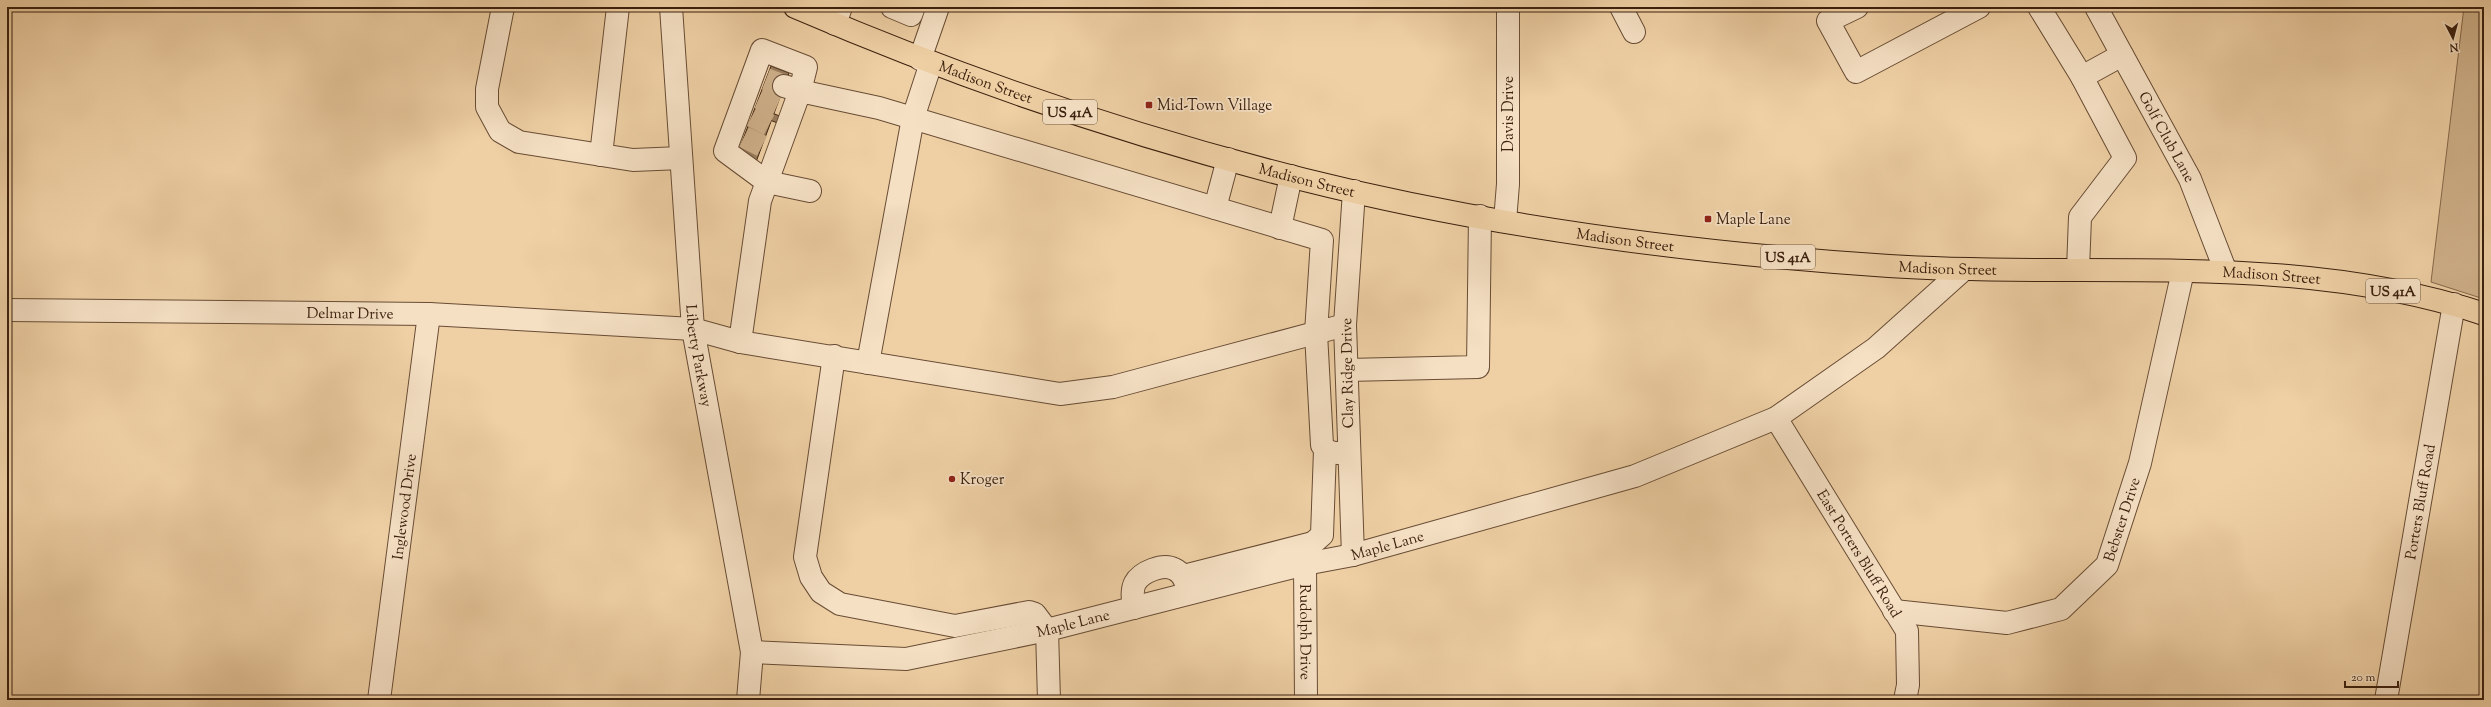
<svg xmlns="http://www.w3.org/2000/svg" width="2491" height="707" font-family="'Sorts Mill Goudy',serif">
  <rect width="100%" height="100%" fill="#efd0a5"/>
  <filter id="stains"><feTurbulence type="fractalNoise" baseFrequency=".005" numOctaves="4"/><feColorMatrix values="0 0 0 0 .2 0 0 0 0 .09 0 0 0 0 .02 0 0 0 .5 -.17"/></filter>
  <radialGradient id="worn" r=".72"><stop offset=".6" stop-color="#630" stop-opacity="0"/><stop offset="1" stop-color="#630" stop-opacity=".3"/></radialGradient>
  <path fill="#d0b28b" stroke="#86694c" d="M 2464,7 L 2484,7 L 2484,299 L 2431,282 Z"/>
  <g fill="#997c5d" stroke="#3b200e">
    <path d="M 771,66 L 789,73 L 756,162 L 737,155 Z"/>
    <path d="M 762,109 L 782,117 L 780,124 L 760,116 Z"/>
  </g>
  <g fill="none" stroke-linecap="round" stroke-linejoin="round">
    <g stroke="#cbad87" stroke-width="22" stroke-dasharray="22 11" stroke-linecap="butt">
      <path d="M 766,79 L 784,86"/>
      <path d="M 759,98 L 777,106"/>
      <path d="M 752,116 L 769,125"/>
      <path d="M 744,137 L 762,146"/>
    </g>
    <defs>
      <g id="minor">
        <path d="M 503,7 L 487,89 L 487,107 L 500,131 L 519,142 L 633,160 L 681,158"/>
        <path id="s1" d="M 671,7 L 693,329 L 752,652 L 748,700"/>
        <path d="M 892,7 L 911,15 L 914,7"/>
        <path d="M 1621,7 L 1634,32"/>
        <path d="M 1857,7 L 1828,21 L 1856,72 L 1979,7"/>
        <path d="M 2039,7 L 2082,77"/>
        <path id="s2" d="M 2096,7 L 2190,179 L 2226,272"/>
        <path d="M 835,24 L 841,7"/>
        <path d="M 920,59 L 938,7"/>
        <path d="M 784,86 L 800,91 L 806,67 L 762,50 L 725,151 L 767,182 L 810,191"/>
        <path d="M 601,155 L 618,7"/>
        <path d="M 1215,208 L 1228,159"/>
        <path d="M 1505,221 L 1508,184 L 1508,7"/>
        <path d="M 1280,228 L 1291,176"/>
        <path d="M 2078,270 L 2080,217 L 2125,158 L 2082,77 L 2122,55"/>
        <path id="s3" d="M 7,310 L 429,314 L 693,329 L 740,342 L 1060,394 L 1113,387 L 1345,325"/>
        <path d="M 740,342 L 760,201 L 800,91 L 879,108 L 1322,240 L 1316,333 L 1322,445 C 1328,455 1339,453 1349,453"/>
        <path d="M 834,356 L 805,557 L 811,577 L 821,592 L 840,604 L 955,626 L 1029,612 L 1035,614 L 1047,630 L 1049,700"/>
        <path d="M 868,363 L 913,118 L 931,63"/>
        <path d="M 1347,370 L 1478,367 L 1480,216"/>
        <path id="s4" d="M 1776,418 L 1907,631 L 1908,685 L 1905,700"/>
        <path d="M 1353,555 L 1345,325 L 1354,191"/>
        <path id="s5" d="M 1305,564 L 1306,700"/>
        <path d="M 1184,576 L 1313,543 L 1322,535 L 1325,450"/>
        <path d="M 1134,608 C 1133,600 1131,591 1135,583 C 1141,572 1163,563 1174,569 C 1183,573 1185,581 1188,589"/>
        <path id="s6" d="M 1894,611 L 2007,623 L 2061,609 L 2107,565 L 2140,463 L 2183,271"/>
        <path id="s7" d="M 752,652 L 906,659 L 1047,630 L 1305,564 L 1353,555 L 1635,476 L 1776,418 L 1876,348 L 1963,270"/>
        <path id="s8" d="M 379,700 L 429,314"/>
        <path id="s9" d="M 2386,700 L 2454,304"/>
      </g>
      <g id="major">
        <path id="s10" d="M 795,7 C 960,78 1130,136 1305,180 C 1496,228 1693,253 1889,266 C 2087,279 2292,250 2484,314"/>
      </g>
    </defs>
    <use href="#minor" stroke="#684c34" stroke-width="24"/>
    <use href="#major" stroke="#3b200e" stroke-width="24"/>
    <use href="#minor" stroke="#f5e0c4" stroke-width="22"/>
    <use href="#major" stroke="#efd0a5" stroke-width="22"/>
  </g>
  <g fill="#8f2418" stroke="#f5e0c4" stroke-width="1.5">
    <rect x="1145" y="101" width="8" height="8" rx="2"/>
    <rect x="1704" y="215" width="8" height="8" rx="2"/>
    <circle cx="952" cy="479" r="4"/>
  </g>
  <g text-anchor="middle" stroke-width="3.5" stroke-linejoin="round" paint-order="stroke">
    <g fill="#f5e0c4" stroke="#735a45" stroke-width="1">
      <rect x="1043" y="100" width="54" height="24" rx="3"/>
      <rect x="1761" y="245" width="54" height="24" rx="3"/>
      <rect x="2366" y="279" width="54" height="24" rx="3"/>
    </g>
    <g font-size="14" font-weight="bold" fill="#3b200e">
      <text x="1070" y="117">US 41A</text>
      <text x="1788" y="262">US 41A</text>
      <text x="2393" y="296">US 41A</text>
    </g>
    <g font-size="15" fill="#3b200e" stroke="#f5e0c4">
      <text dy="5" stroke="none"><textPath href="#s10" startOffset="205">Madison Street</textPath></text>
      <text transform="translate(1508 114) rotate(-90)" y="5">Davis Drive</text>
      <text dy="5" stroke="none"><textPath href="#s2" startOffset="148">Golf Club Lane</textPath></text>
      <text dy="5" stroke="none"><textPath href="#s10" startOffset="541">Madison Street</textPath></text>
      <text dy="5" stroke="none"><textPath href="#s10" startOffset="865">Madison Street</textPath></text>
      <text dy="5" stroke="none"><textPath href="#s10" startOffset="1189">Madison Street</textPath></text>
      <text dy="5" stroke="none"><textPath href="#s10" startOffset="1513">Madison Street</textPath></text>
      <text dy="5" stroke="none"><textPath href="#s3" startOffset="343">Delmar Drive</textPath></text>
      <text dy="5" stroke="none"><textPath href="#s1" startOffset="350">Liberty Parkway</textPath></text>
      <text transform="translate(1347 373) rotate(-91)" y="5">Clay Ridge Drive</text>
      <text dy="5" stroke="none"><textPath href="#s9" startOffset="201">Porters Bluff Road</textPath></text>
      <text dy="5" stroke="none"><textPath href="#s8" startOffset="195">Inglewood Drive</textPath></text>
      <text dy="5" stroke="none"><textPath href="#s6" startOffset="281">Bebster Drive</textPath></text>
      <text dy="5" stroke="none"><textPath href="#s7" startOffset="649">Maple Lane</textPath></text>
      <text dy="5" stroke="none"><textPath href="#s4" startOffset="159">East Porters Bluff Road</textPath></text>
      <text dy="5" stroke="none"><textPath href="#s7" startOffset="325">Maple Lane</textPath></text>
      <text dy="5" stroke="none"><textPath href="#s5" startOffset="68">Rudolph Drive</textPath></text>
    </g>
    <g font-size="15" fill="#3b200e" stroke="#f5e0c4" text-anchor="start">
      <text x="1157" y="110">Mid-Town Village</text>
      <text x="1716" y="224">Maple Lane</text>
      <text x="960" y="484">Kroger</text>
    </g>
  </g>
  <rect width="2491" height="707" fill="none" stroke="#efd0a5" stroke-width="24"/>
  <rect x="8" y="8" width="2475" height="691" fill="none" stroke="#3b200e" stroke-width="2"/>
  <rect x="12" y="12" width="2467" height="683" fill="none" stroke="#3b200e"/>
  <g transform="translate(2453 38) rotate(174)" stroke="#f5e0c4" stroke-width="3" paint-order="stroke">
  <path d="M0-3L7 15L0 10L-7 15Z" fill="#3b200e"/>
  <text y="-6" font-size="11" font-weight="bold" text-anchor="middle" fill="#3b200e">N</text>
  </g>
  <path d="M2345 681v6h53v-6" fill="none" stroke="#3b200e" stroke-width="2"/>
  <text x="2351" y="681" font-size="12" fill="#3b200e" stroke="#f5e0c4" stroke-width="3" paint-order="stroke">20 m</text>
  <rect width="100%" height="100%" filter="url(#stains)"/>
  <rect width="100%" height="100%" fill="url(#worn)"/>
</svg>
